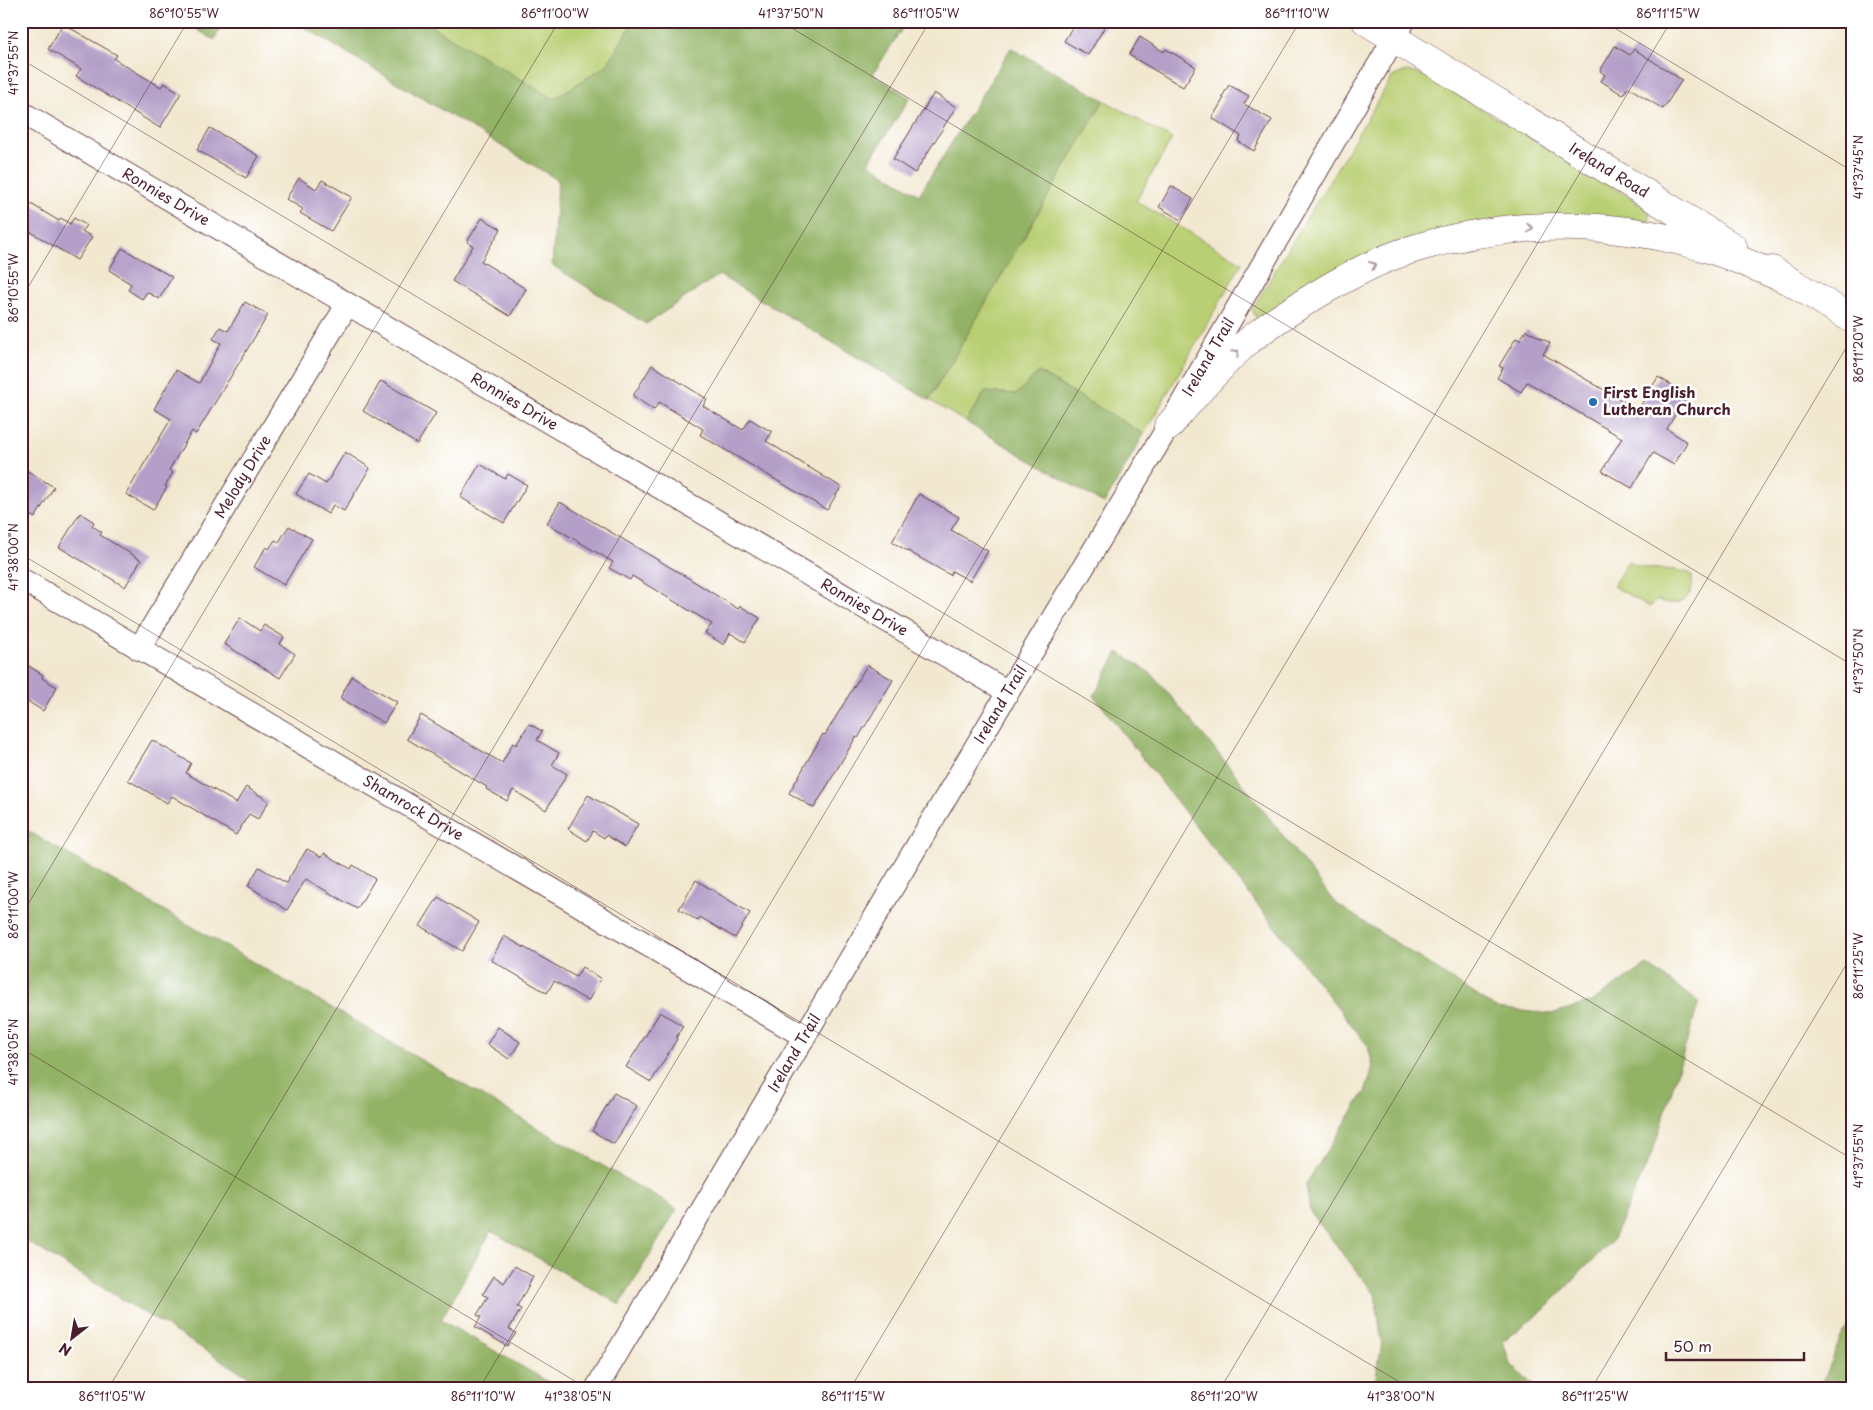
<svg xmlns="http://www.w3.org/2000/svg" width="1873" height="1410" font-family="'Playpen Sans',sans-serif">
  <rect width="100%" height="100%" fill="#fff"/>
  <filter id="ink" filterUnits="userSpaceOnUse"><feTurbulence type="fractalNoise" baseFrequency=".02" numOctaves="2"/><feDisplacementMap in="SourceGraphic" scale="10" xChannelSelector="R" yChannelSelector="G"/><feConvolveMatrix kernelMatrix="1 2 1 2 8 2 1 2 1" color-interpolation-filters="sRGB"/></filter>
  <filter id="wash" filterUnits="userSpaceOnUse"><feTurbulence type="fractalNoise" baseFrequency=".0096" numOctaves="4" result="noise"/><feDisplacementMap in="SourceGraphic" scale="20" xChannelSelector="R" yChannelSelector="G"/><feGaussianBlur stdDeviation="1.12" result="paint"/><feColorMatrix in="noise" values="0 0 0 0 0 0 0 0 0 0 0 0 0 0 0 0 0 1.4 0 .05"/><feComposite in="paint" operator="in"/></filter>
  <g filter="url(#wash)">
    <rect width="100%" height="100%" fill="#f2e8d0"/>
    <g fill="#b9cf73" stroke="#82774f">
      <path d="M 422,21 L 634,21 L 607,65 L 554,99 Z"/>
      <path d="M 1406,71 L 1426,76 L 1643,205 L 1649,213 L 1650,220 L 1645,224 L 1503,218 L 1258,322 L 1252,309 L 1392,77 Z"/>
      <path d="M 1104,100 L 1172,139 L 1136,201 L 1242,263 L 1144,434 L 1038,372 L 1017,394 L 985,392 L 966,422 L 929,400 Z"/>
      <path d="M 1628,561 C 1646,574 1671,565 1691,574 C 1696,590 1687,605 1669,603 C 1665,603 1661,601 1657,600 L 1650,607 L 1613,586 Z"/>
    </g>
    <g fill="#92b265" stroke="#6e6848">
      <path d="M 184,21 L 224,21 L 214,40 Z"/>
      <path d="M 294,21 L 422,21 L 554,99 L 607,65 L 634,21 L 907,21 L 873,74 L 910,98 L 868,163 L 919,195 L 1011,48 L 1104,100 L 929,400 L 719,275 L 646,324 L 552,265 L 558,180 Z"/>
      <path d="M 1038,372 L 1144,434 L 1104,504 L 966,422 L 985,392 L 1017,394 Z"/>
      <path d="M 1118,652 L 1152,674 L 1232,770 L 1335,903 L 1496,1008 L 1551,1014 L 1591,1002 L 1647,965 L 1699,1002 L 1653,1151 L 1613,1239 L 1545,1309 L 1503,1341 L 1510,1364 L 1538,1389 L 1374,1389 L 1382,1343 L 1375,1294 L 1310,1212 L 1306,1184 L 1366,1090 L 1373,1067 L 1368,1046 L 1094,696 Z"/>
      <path d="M 21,827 L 677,1209 L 620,1305 L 491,1231 L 441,1320 L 561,1389 L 379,1389 L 373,1385 L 371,1389 L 269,1389 L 21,1238 Z"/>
      <path d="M 1852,1322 L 1852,1389 L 1819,1389 L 1840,1339 Z"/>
    </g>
    <g id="blocks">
      <g fill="#b49fc8">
        <path d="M 1076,21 L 1108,21 L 1088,55 L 1064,41 Z"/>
        <path d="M 63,24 L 117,55 L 114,59 L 161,87 L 164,83 L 181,93 L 160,128 L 76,76 L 81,69 L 48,49 Z"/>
        <path d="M 1140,37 L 1164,52 L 1166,49 L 1196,67 L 1183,87 L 1129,55 Z"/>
        <path d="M 1615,46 L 1630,55 L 1634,49 L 1682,80 L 1663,109 L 1628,87 L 1623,95 L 1601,81 L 1605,75 L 1600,71 Z"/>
        <path d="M 1229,85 L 1249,96 L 1244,104 L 1272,120 L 1254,151 L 1238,141 L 1241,136 L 1212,118 L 1224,98 L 1222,97 Z"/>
        <path d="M 934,93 L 956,107 L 915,173 L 893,159 Z"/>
        <path d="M 210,128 L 259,156 L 246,178 L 197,150 Z"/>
        <path d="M 299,178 L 316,189 L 322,180 L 352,197 L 331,231 L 300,213 L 303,209 L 286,199 Z"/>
        <path d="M 1171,186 L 1193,199 L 1181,220 L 1159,207 Z"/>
        <path d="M 21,198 L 59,221 L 61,218 L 70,224 L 74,218 L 86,225 L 82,231 L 92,237 L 77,260 L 21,226 Z"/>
        <path d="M 482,218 L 501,229 L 481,261 L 526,289 L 510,316 L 452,281 L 473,246 L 467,242 Z"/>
        <path d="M 122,248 L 172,277 L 159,299 L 147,292 L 142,299 L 128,290 L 131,284 L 109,270 Z"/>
        <path d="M 245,302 L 268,315 L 196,434 L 192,431 L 169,470 L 173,473 L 165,486 L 167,487 L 153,510 L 126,494 L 171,419 L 154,409 L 176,370 L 199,383 L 221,343 L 213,339 L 220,327 L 228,331 Z"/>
        <path d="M 1526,330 L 1550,343 L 1543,354 L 1638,410 L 1658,377 L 1687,394 L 1667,429 L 1687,442 L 1674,465 L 1653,453 L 1632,488 L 1602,471 L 1622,438 L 1527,382 L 1521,392 L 1497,378 L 1503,368 L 1499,366 L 1516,338 L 1520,340 Z"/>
        <path d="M 652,365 L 707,399 L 703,406 L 743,430 L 750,419 L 772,432 L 766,441 L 841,487 L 827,510 L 700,435 L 703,429 L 659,402 L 654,410 L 633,396 Z"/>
        <path d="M 381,381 L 436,413 L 417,444 L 363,411 Z"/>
        <path d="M 345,452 L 370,468 L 344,511 L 333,505 L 328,514 L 296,494 L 309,474 L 326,484 Z"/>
        <path d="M 480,464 L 505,479 L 508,474 L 527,485 L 504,523 L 460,497 Z"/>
        <path d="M 21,467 L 54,487 L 35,518 L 21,510 Z"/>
        <path d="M 919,494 L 959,517 L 951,530 L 988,551 L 970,581 L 952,571 L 950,575 L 892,542 Z"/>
        <path d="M 560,502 L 690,579 L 738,609 L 740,606 L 760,618 L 745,642 L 730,633 L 724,645 L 705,633 L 712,624 L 632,576 L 630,580 L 609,568 L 613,562 L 547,523 Z"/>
        <path d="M 80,513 L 94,522 L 92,526 L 102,532 L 100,535 L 141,560 L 125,587 L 59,547 Z"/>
        <path d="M 289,526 L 312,539 L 284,585 L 254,567 L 266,547 L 269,549 L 275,540 L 279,542 Z"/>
        <path d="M 240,618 L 260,631 L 264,625 L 284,637 L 280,644 L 295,654 L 280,678 L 224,644 Z"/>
        <path d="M 21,661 L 43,675 L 42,678 L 57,687 L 43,711 L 21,697 Z"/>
        <path d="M 867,665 L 893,680 L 858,738 L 856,737 L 814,808 L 789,793 L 823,734 L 825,735 Z"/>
        <path d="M 352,676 L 397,702 L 384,723 L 340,698 Z"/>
        <path d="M 421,715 L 502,763 L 513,743 L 516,745 L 529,724 L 542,731 L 537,740 L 559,753 L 552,765 L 567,774 L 546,810 L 513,790 L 507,801 L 486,789 L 487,787 L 407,739 Z"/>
        <path d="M 152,740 L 191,763 L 186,773 L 236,803 L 246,787 L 269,801 L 258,819 L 249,814 L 236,835 L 172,796 L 167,803 L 128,780 Z"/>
        <path d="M 588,795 L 638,824 L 625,847 L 606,835 L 604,838 L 593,831 L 587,841 L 568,829 Z"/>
        <path d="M 307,849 L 322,857 L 324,853 L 351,869 L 353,865 L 375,879 L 357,909 L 306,879 L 287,910 L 248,886 L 259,867 L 286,883 Z"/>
        <path d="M 696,880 L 750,913 L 735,938 L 700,917 L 698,921 L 679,909 Z"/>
        <path d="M 438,897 L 479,922 L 462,951 L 420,926 Z"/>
        <path d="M 504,936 L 576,977 L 582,967 L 601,979 L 588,1001 L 554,981 L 547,993 L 491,960 Z"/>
        <path d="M 660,1012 L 683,1026 L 676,1038 L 677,1039 L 651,1082 L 626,1067 Z"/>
        <path d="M 498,1027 L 520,1042 L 509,1059 L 487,1044 Z"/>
        <path d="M 614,1093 L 637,1106 L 614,1144 L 592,1131 Z"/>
        <path d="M 515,1266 L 533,1277 L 517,1307 L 521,1309 L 509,1329 L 516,1333 L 507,1346 L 475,1327 L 481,1317 L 477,1315 L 488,1297 L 483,1294 L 494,1276 L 504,1283 Z"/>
      </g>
    </g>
  </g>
  <g filter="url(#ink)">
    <use href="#blocks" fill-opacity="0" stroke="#633d44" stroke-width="1"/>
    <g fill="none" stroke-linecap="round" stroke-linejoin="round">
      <defs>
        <g id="minor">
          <path id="s1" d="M 21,112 L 1008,692"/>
          <path id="s2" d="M 21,579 L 805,1037"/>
          <path id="s3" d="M 139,649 L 347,305"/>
          <path id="s4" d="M 596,1389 L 1008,692 L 1168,427 L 1404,21"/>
        </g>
        <g id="major">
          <path id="s5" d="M 1366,21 L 1733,247"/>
          <path d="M 1772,270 L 1852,319"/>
          <path d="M 1168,427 C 1193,398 1217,369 1245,344 C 1262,329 1281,317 1300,305 C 1332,285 1366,265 1401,253 C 1499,220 1606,218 1706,248 C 1733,256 1760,269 1787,280"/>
        </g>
      </defs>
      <use href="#minor" stroke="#633d44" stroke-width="24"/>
      <use href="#major" stroke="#633d44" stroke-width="29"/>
      <use href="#minor" stroke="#fff" stroke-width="22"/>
      <use href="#major" stroke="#fff" stroke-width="28"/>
    </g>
    <defs><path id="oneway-chevron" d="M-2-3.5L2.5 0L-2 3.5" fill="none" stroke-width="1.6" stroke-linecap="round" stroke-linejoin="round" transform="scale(1.25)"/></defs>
    <g stroke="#ae9aa0">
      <use href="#oneway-chevron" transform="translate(1530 228) rotate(-3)"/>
      <use href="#oneway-chevron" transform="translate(1373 265) rotate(-23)"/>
      <use href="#oneway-chevron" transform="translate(1236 353) rotate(-44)"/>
    </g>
  </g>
  <path fill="none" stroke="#4a1f2b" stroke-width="1" stroke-opacity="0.45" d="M 780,21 L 1852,665M 1603,21 L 1852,171M 21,59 L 1852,1159M 21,299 L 188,21M 21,554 L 1411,1389M 21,916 L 559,21M 21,1048 L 588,1389M 108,1389 L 930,21M 479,1389 L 1300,21M 850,1389 L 1671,21M 1220,1389 L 1852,338M 1591,1389 L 1852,955"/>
  <circle fill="#1f6fb2" stroke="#fff" stroke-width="2" cx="1593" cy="402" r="5"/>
  <g text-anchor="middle" stroke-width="5" stroke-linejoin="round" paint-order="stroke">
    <g font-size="15" fill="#4a1f2b" stroke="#fff">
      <text dy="5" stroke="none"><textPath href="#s5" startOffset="285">Ireland Road</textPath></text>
      <text dy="5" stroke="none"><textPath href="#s1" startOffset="168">Ronnies Drive</textPath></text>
      <text dy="5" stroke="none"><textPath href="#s4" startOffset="1200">Ireland Trail</textPath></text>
      <text dy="5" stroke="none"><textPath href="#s1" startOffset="572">Ronnies Drive</textPath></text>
      <text dy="5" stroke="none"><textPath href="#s3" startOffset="201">Melody Drive</textPath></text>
      <text dy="5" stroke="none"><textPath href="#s1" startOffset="978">Ronnies Drive</textPath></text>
      <text dy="5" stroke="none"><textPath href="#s4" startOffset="795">Ireland Trail</textPath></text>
      <text dy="5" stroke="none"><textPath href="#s2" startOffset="454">Shamrock Drive</textPath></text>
      <text dy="5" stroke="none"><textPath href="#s4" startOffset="390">Ireland Trail</textPath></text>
    </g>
    <g font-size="15" font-weight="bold" fill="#4a1f2b" stroke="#fff" text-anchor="start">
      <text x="1603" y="398">First English<tspan x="1603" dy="17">Lutheran Church</tspan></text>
    </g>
  </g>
  <rect width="1873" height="1410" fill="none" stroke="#fff" stroke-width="55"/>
  <g transform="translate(72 1338) rotate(211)" stroke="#ffffff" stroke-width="4" paint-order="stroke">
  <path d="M0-4L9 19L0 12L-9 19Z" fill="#4a1f2b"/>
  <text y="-8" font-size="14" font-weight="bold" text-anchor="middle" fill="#4a1f2b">N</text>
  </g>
  <path d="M1666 1352v8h138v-8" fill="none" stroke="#4a1f2b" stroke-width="2.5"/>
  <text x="1673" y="1352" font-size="15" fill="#4a1f2b" stroke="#ffffff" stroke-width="4" paint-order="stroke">50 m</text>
  <rect x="28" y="28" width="1818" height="1354" fill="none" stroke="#4a1f2b" stroke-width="2"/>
  <g font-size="12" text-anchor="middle" fill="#4a1f2b">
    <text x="184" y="18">86°10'55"W</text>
    <text x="555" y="18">86°11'00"W</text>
    <text x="791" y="18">41°37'50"N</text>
    <text x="926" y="18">86°11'05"W</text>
    <text x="1297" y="18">86°11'10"W</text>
    <text x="1668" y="18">86°11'15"W</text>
    <text transform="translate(14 63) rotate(-90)" y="4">41°37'55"N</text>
    <text transform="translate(1859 167) rotate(-90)" y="4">41°37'45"N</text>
    <text transform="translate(14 288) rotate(-90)" y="4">86°10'55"W</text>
    <text transform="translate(1859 349) rotate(-90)" y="4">86°11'20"W</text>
    <text transform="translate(14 557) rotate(-90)" y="4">41°38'00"N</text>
    <text transform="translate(1859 661) rotate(-90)" y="4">41°37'50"N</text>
    <text transform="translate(14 905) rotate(-90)" y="4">86°11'00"W</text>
    <text transform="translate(1859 966) rotate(-90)" y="4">86°11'25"W</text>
    <text transform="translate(14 1052) rotate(-90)" y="4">41°38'05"N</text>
    <text transform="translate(1859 1156) rotate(-90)" y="4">41°37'55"N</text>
    <text x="112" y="1401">86°11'05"W</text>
    <text x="483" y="1401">86°11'10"W</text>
    <text x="578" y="1401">41°38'05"N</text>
    <text x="853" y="1401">86°11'15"W</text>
    <text x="1224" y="1401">86°11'20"W</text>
    <text x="1401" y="1401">41°38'00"N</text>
    <text x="1595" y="1401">86°11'25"W</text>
  </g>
</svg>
